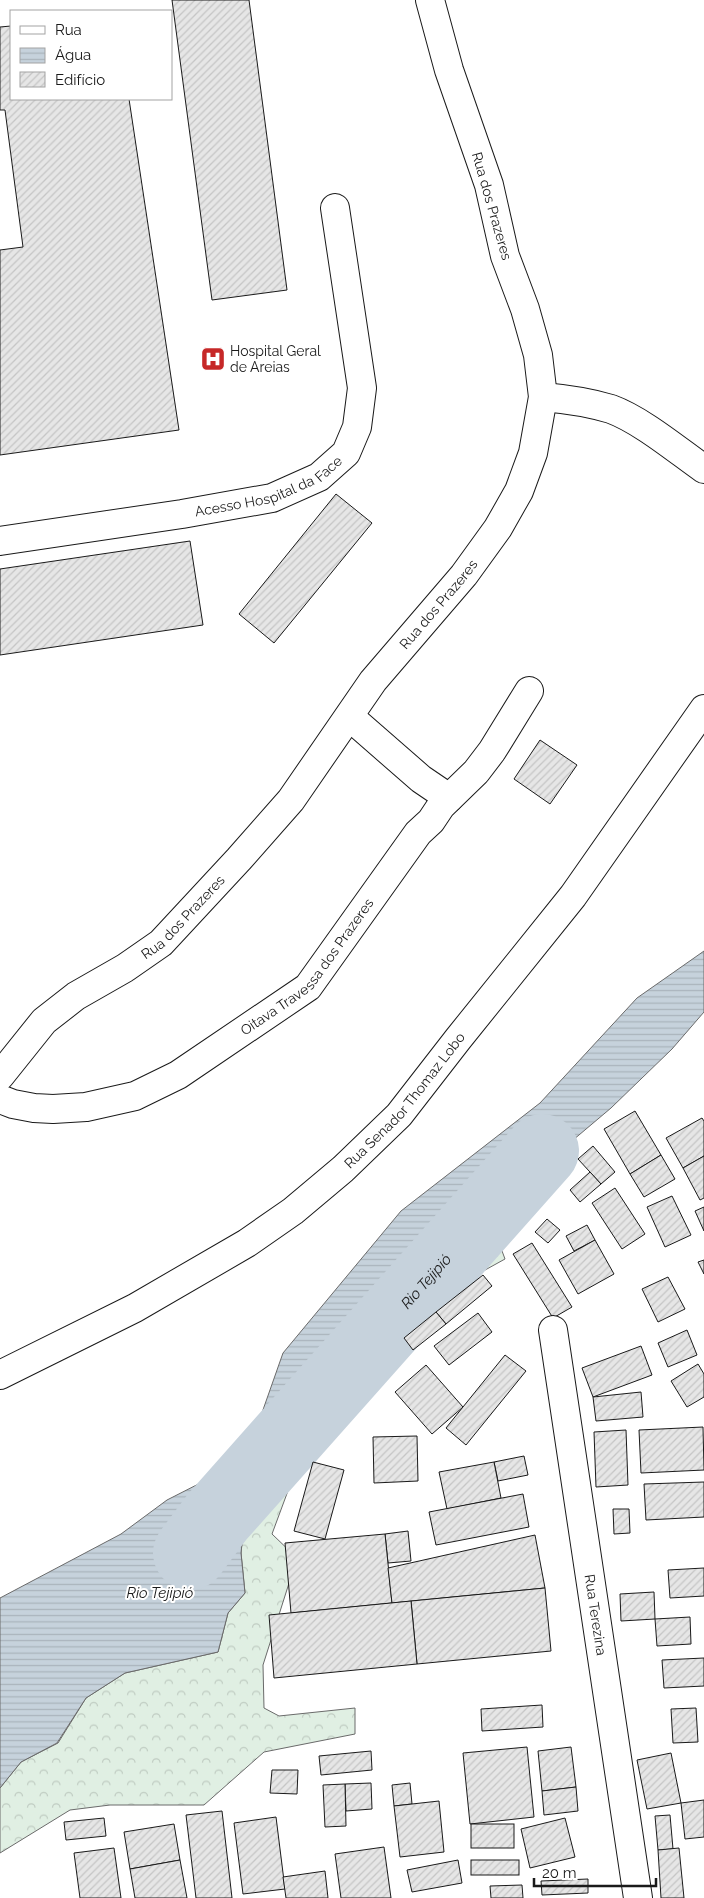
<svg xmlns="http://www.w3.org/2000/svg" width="704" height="1898" font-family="Raleway,sans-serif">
  <defs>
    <pattern id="forest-crowns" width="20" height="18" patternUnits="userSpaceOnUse" patternTransform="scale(1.25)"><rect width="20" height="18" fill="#e0efe3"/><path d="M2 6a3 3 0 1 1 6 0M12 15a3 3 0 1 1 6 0" fill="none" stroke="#c0ccc2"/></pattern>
    <pattern id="water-rules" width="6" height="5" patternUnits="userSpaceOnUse" patternTransform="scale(1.25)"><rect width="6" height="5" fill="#c6d2dc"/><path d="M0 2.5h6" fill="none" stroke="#aab4bc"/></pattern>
    <pattern id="building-hatch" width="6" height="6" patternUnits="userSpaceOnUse" patternTransform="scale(1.25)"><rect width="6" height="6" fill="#e6e6e6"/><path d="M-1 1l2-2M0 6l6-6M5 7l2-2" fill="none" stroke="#c5c5c5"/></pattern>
  </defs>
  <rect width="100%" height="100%" fill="#fff"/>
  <path fill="url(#forest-crowns)" stroke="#6a6a6a" d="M 492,1224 L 505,1259 L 429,1301 L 370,1362 L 335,1388 L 302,1453 L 272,1534 L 297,1558 L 263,1665 L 264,1708 L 279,1716 L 355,1708 L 355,1734 L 264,1752 L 204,1805 L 110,1805 L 70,1810 L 0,1853 L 0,1788 L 21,1762 L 58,1743 L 86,1698 L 125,1673 L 218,1652 L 228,1613 L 245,1593 L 241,1553 L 245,1513 L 253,1481 L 277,1416 L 431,1230 Z"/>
  <path fill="url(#water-rules)" stroke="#6a6a6a" d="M 704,951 L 704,1012 L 672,1049 L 611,1108 L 560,1151 L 540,1179 L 492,1224 L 431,1230 L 277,1416 L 253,1481 L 245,1513 L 241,1553 L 245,1593 L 228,1613 L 218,1652 L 125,1673 L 86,1698 L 57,1743 L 21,1762 L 0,1788 L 0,1598 L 121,1534 L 167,1500 L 224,1471 L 243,1455 L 258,1424 L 283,1353 L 401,1211 L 540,1103 L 637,998 Z"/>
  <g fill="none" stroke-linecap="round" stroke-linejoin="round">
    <path stroke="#c6d2dc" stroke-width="74" id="s1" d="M 190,1553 L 217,1517 L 542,1151"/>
  </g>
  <g fill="url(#building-hatch)" stroke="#1a1a1a">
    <path d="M 172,0 L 249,0 L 287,290 L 212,300 Z"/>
    <path d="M 11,26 L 11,99 L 129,99 L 179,430 L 0,455 L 0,250 L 23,247 L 5,110 L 0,110 L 0,27 Z"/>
    <path d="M 336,494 L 372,523 L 274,643 L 239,614 Z"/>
    <path d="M 190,541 L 203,625 L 0,655 L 0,569 Z"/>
    <path d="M 540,740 L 577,765 L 550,804 L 514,779 Z"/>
    <path d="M 635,1111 L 661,1155 L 630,1174 L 604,1129 Z"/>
    <path d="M 702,1118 L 704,1121 L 704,1156 L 683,1168 L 666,1138 Z"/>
    <path d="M 593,1146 L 615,1172 L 601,1184 L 578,1159 Z"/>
    <path d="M 661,1155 L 675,1179 L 644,1197 L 630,1174 Z"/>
    <path d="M 704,1156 L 704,1198 L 700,1200 L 683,1168 Z"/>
    <path d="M 590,1172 L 601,1184 L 580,1202 L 570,1190 Z"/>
    <path d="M 615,1188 L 645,1234 L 622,1249 L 592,1203 Z"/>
    <path d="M 672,1196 L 691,1235 L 665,1247 L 647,1207 Z"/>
    <path d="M 704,1207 L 704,1231 L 695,1211 Z"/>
    <path d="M 547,1219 L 560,1230 L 548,1243 L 535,1232 Z"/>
    <path d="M 587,1225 L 595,1240 L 574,1251 L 566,1236 Z"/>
    <path d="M 595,1240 L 614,1274 L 578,1294 L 559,1260 Z"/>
    <path d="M 532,1243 L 572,1307 L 553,1318 L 513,1254 Z"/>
    <path d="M 704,1260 L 704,1274 L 698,1262 Z"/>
    <path d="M 483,1275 L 492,1286 L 446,1324 L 436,1312 Z"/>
    <path d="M 668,1277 L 685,1309 L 658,1322 L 642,1289 Z"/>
    <path d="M 436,1312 L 446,1324 L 413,1350 L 404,1338 Z"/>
    <path d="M 478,1313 L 492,1332 L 449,1365 L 434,1346 Z"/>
    <path d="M 687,1330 L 697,1355 L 668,1367 L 658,1343 Z"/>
    <path d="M 641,1346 L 652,1375 L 593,1397 L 582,1368 Z"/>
    <path d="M 505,1355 L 526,1371 L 466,1445 L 446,1428 Z"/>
    <path d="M 698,1364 L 704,1374 L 704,1397 L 687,1407 L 671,1381 Z"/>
    <path d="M 426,1365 L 463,1407 L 432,1434 L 395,1392 Z"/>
    <path d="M 641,1392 L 643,1417 L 596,1421 L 593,1397 Z"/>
    <path d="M 703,1427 L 704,1470 L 641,1473 L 639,1430 Z"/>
    <path d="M 626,1430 L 628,1485 L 596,1487 L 594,1432 Z"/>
    <path d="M 417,1436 L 418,1481 L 374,1483 L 373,1437 Z"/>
    <path d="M 524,1456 L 528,1475 L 498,1481 L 494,1462 Z"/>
    <path d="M 313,1462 L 344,1470 L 325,1539 L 294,1531 Z"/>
    <path d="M 494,1462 L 501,1498 L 447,1509 L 439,1472 Z"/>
    <path d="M 704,1482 L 704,1517 L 646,1520 L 644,1484 Z"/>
    <path d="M 523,1494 L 529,1527 L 436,1545 L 429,1512 Z"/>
    <path d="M 613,1509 L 629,1509 L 630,1533 L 614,1534 Z"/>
    <path d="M 408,1531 L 411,1561 L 388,1563 L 385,1534 Z"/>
    <path d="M 385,1534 L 392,1603 L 291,1613 L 285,1543 Z"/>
    <path d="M 535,1535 L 545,1588 L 392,1603 L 388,1568 Z"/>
    <path d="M 704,1568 L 704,1596 L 670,1598 L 668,1570 Z"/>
    <path d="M 545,1588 L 551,1651 L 417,1664 L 411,1601 Z"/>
    <path d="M 654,1592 L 655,1619 L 621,1621 L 620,1594 Z"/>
    <path d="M 411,1601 L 417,1664 L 274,1678 L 269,1615 Z"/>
    <path d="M 690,1617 L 691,1644 L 657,1646 L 655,1619 Z"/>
    <path d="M 704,1658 L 704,1686 L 664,1688 L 662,1660 Z"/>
    <path d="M 542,1705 L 543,1727 L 482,1731 L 481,1709 Z"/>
    <path d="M 696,1708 L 698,1742 L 673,1743 L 671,1709 Z"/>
    <path d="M 527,1747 L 534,1817 L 470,1824 L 463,1753 Z"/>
    <path d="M 571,1747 L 576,1787 L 542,1791 L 538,1751 Z"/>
    <path d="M 371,1751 L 372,1770 L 321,1775 L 319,1756 Z"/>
    <path d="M 671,1753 L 681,1803 L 647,1809 L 637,1760 Z"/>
    <path d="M 272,1770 L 298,1770 L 297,1794 L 270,1793 Z"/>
    <path d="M 371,1783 L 372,1809 L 346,1811 L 345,1784 Z"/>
    <path d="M 410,1783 L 412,1804 L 394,1806 L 392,1785 Z"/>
    <path d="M 345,1784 L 346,1826 L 325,1827 L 323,1785 Z"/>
    <path d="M 576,1787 L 578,1811 L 544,1815 L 542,1791 Z"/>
    <path d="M 704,1800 L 704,1837 L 685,1839 L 681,1803 Z"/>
    <path d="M 439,1801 L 444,1852 L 400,1857 L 394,1806 Z"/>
    <path d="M 222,1811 L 232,1898 L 196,1898 L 186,1815 Z"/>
    <path d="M 670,1815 L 673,1849 L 658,1850 L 655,1816 Z"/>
    <path d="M 276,1817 L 285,1889 L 243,1894 L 234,1823 Z"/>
    <path d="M 104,1818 L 106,1836 L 66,1840 L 64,1822 Z"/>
    <path d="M 565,1818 L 575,1857 L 530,1868 L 521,1829 Z"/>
    <path d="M 174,1824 L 180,1860 L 130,1869 L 124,1832 Z"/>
    <rect x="471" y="1824" width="43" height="24"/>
    <path d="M 384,1847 L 391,1898 L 341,1898 L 335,1854 Z"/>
    <path d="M 114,1848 L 121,1898 L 80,1898 L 74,1853 Z"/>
    <path d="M 679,1848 L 684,1898 L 661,1898 L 658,1850 Z"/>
    <path d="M 180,1860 L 187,1898 L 135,1898 L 130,1869 Z"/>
    <path d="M 458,1860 L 462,1883 L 412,1892 L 407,1870 Z"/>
    <rect x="471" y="1860" width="48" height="15"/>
    <path d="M 325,1871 L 328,1898 L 286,1898 L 283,1877 Z"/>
    <path d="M 588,1879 L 588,1893 L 542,1895 L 541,1881 Z"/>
    <path d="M 522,1885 L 523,1898 L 491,1898 L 490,1886 Z"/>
  </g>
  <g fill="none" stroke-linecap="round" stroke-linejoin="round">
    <defs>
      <g id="minor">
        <path d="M 543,397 C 566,399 588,402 611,409 C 641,420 677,450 704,469"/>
        <path id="s2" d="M 0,541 L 182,514 L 272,498 L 319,477 L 346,453 L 357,427 L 362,388 L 335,208"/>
        <path d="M 350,717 L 421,779 L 449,798"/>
        <path id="s3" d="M 0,1076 L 44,1021 L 76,996 L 125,968 L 161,943 L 239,859 L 291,800 L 373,681 L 464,575 L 498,528 L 519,491 L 533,453 L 543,397 L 538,355 L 525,309 L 505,256 L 489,185 L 449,70 L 430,0"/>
        <path id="s4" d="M 0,1099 L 13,1104 L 34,1108 L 53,1109 L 86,1107 L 135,1096 L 178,1075 L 308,987 L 418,833 L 431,821 L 441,806 L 476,772 L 492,751 L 529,691"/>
        <path id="s5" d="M 553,1330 L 638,1898"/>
        <path id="s6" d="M 0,1375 L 135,1308 L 247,1243 L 293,1211 L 343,1169 L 399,1115 L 458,1039 L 573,896 L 704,709"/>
      </g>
    </defs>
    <use href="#minor" stroke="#1a1a1a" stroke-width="30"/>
    <use href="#minor" stroke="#fff" stroke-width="28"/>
  </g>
  <defs>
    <symbol id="hospital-square" viewBox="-11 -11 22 22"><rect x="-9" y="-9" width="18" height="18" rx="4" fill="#c62828" stroke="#fff"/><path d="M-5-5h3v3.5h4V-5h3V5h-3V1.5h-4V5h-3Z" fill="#fff"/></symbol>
  </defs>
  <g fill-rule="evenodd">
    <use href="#hospital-square" x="199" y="345" width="28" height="28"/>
  </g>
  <g text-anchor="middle" stroke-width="4" stroke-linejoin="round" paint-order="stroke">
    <g font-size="14" fill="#1a1a1a" stroke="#fff">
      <text transform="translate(492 206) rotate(74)" y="5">Rua dos Prazeres</text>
      <text dy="5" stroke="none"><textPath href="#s2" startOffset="276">Acesso Hospital da Face</textPath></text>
      <text dy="5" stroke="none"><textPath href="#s3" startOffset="650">Rua dos Prazeres</textPath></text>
      <text dy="5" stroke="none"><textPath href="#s3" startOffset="245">Rua dos Prazeres</textPath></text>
      <text dy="5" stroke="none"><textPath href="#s4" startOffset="356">Oitava Travessa dos Prazeres</textPath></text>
      <text dy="5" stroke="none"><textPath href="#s6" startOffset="494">Rua Senador Thomaz Lobo</textPath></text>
      <text dy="5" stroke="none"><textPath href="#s5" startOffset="288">Rua Terezina</textPath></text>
    </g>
    <g font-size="14" fill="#1a1a1a" stroke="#fff" text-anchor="start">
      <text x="230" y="356">Hospital Geral<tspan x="230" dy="16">de Areias</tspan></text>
    </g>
    <g font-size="15" font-style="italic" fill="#1a1a1a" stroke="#fff">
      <text dy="5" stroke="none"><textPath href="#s1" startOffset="360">Rio Tejipió</textPath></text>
      <text x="160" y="1598">Rio Tejipió</text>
    </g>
  </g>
  <rect x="10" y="10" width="162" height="90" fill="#ffffff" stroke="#a3a3a3"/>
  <rect x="20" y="26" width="25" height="8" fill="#ffffff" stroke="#a3a3a3"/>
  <text x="55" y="35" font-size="15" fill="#1a1a1a">Rua</text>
  <rect x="20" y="48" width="25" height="15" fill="url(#water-rules)" stroke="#a3a3a3"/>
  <text x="55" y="60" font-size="15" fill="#1a1a1a">Água</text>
  <rect x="20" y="72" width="25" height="15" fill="url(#building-hatch)" stroke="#a3a3a3"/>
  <text x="55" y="85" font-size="15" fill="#1a1a1a">Edifício</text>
  <path d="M534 1878v8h122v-8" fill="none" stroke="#1a1a1a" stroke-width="2.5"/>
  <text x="542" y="1878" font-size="15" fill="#1a1a1a" stroke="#ffffff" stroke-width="4" paint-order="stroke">20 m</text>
</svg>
